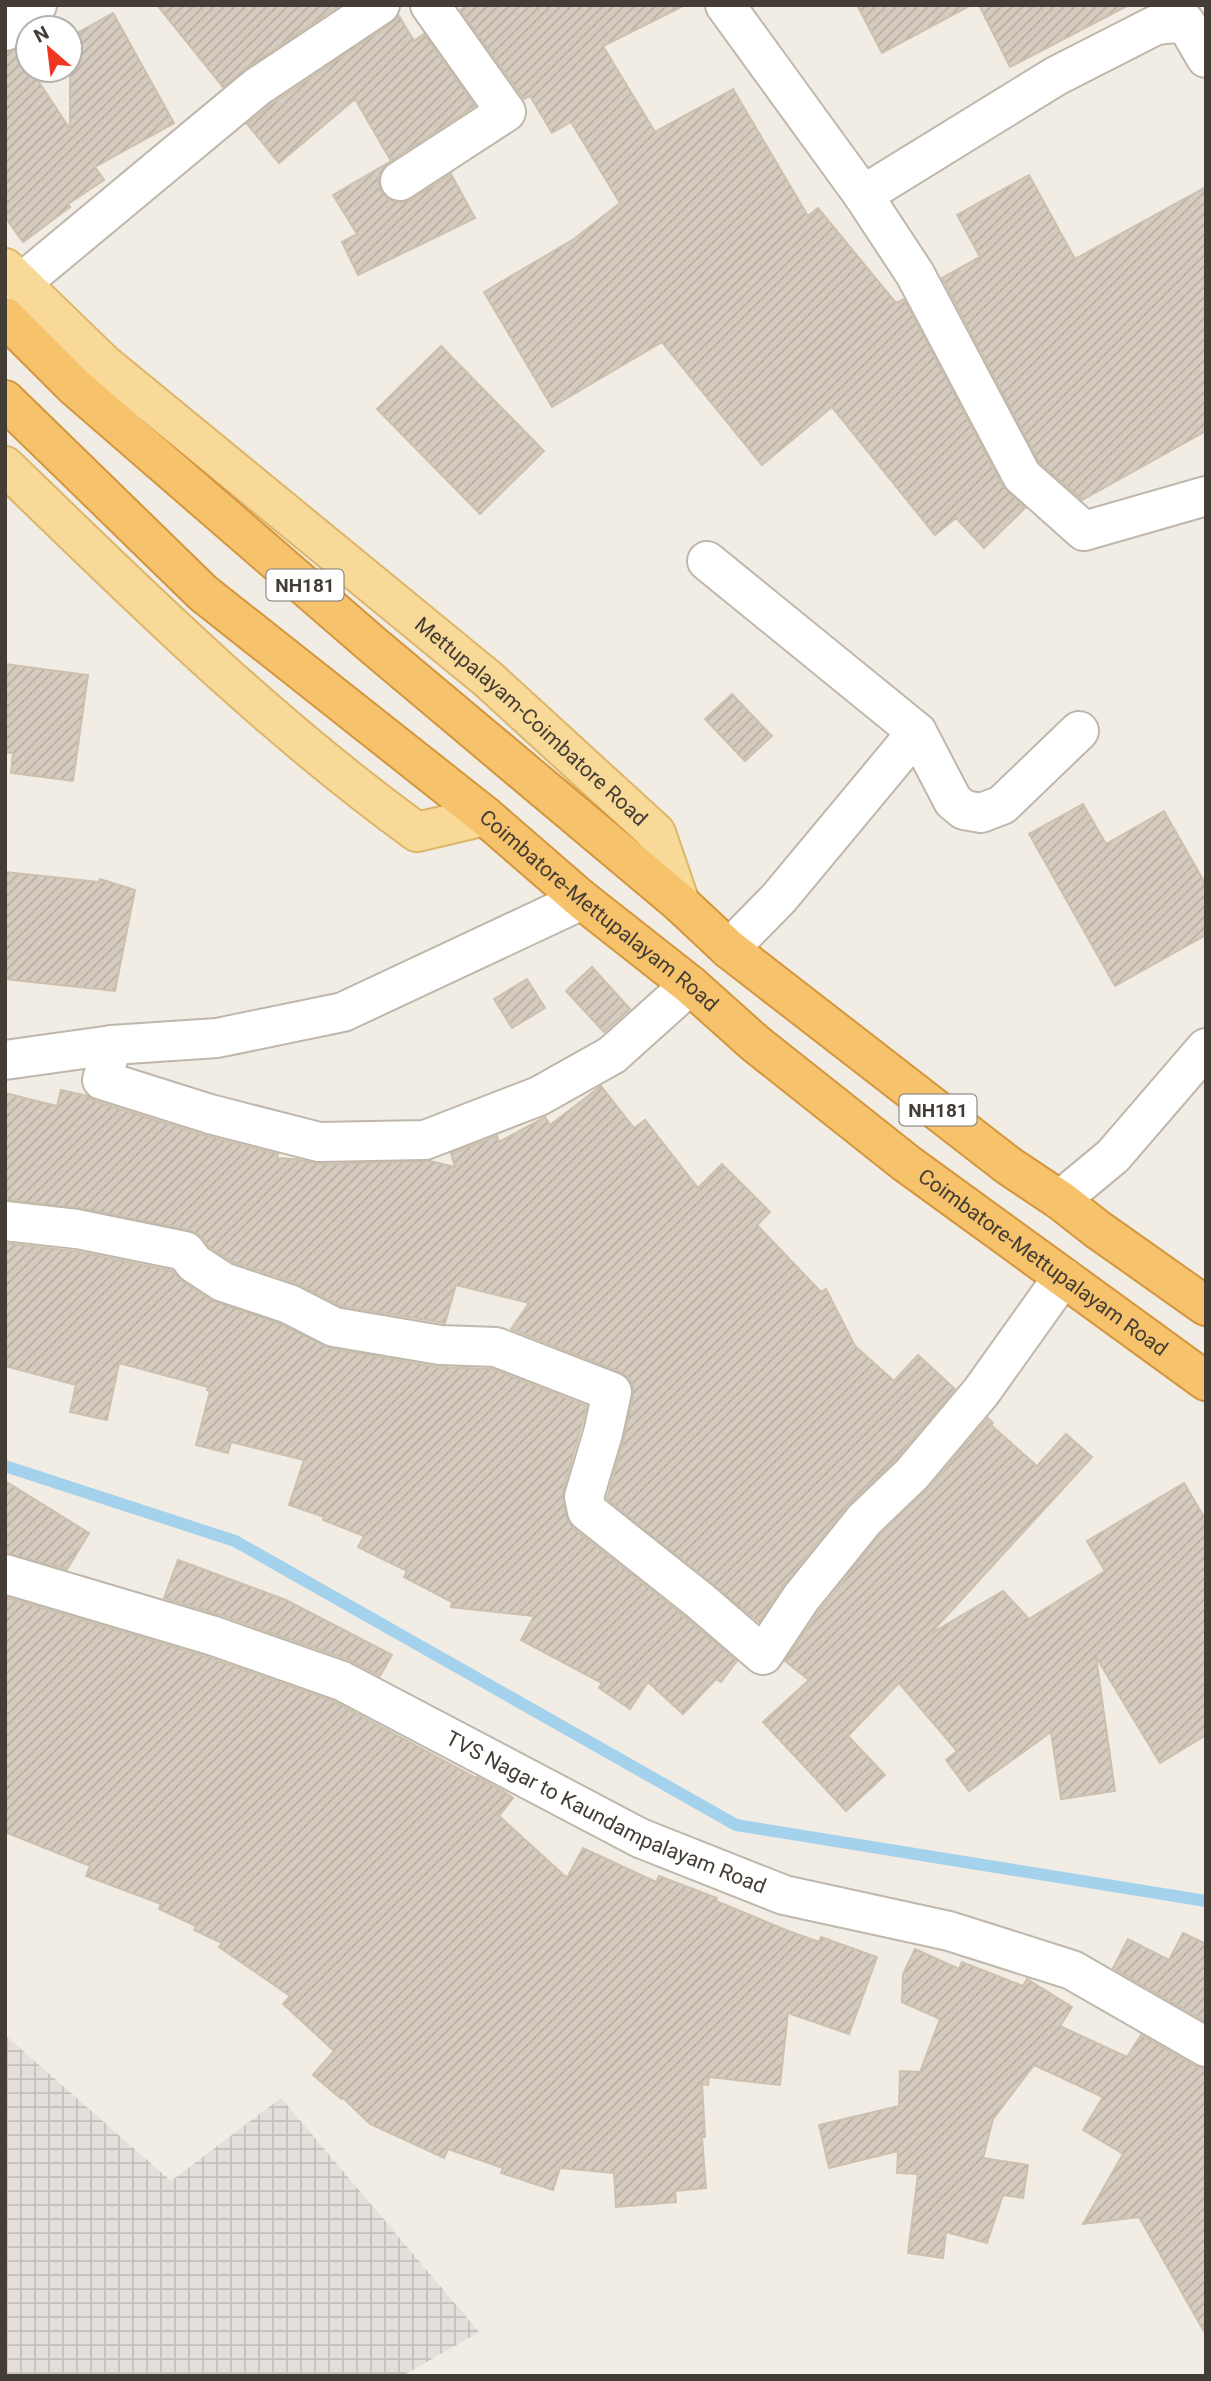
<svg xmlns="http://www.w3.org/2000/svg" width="1211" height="2381" font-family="Roboto,sans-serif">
  <defs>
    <pattern id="industrial-grid" width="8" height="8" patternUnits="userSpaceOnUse" patternTransform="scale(1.75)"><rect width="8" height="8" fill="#e4dfda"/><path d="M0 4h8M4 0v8" fill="none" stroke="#c5c0bc"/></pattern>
    <pattern id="building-hatch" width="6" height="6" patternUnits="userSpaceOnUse" patternTransform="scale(1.75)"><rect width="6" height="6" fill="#d5cbbe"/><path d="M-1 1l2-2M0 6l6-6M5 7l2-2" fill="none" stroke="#b8afa4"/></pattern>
  </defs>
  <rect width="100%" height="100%" fill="#f1ede5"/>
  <path fill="url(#industrial-grid)" d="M 5,2035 L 171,2181 L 281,2098 L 479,2332 L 402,2376 L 5,2376 Z"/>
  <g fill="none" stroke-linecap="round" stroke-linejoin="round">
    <path stroke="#a4d1ec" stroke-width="12" d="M 5,1466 L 235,1541 L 736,1825 L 1206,1901"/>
  </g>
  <g fill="url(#building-hatch)" stroke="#cdc0af" stroke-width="2">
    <path d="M 157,5 L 340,5 L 245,69 L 223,87 Z"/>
    <path d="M 467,5 L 685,5 L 603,46 L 655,132 L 733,89 L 808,216 L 818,208 L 896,303 L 904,299 L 1003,486 L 1025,508 L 984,548 L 956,518 L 935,535 L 832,407 L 762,465 L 662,342 L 552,407 L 484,292 L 574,239 L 620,203 L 571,122 L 552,133 L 530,96 L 524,99 L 460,10 Z"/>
    <path d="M 857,5 L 971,5 L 882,53 Z"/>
    <path d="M 979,5 L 1129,5 L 1010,67 Z"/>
    <path d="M 113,13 L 174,123 L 95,167 L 104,180 L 68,204 L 70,207 L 23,242 L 5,217 L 5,52 L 17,49 L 28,66 L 28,70 L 31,70 L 70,129 L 70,37 Z"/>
    <path d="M 399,16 L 414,41 L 424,34 L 475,106 L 388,163 L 381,171 L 378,181 L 381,192 L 390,200 L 402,203 L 412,199 L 451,174 L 475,218 L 358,275 L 342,242 L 357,234 L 333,195 L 391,161 L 355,99 L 279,163 L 247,124 L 270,105 L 392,23 Z"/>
    <path d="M 1029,175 L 1075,259 L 1206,187 L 1206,431 L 1082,500 L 1039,462 L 942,278 L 980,257 L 957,215 Z"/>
    <path d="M 441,346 L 544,451 L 480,514 L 377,409 Z"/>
    <path d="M 5,664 L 88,675 L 73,781 L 11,773 L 13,753 L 5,752 Z"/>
    <path d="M 732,694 L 772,736 L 745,761 L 705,719 Z"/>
    <path d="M 1083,804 L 1106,844 L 1164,811 L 1206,885 L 1206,935 L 1115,986 L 1029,834 Z"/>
    <path d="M 5,872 L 99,882 L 100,879 L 135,890 L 115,991 L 5,979 Z"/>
    <path d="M 592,967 L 630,1009 L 604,1032 L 566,991 Z"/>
    <path d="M 527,979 L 545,1008 L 512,1028 L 494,999 Z"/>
    <path d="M 601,1086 L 634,1128 L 645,1120 L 698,1188 L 722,1164 L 770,1212 L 757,1225 L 821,1292 L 826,1289 L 855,1346 L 894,1381 L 918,1355 L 955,1389 L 896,1459 L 847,1506 L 784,1584 L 759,1622 L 607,1499 L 624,1438 L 633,1397 L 633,1386 L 628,1377 L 620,1372 L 511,1329 L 529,1303 L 456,1285 L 445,1323 L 341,1306 L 296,1283 L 233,1262 L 209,1247 L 202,1237 L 189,1230 L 81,1208 L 5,1200 L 5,1093 L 57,1106 L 61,1090 L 88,1096 L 95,1101 L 203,1135 L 278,1154 L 277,1158 L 296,1159 L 319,1164 L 430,1161 L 455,1167 L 451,1153 L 497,1136 L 499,1142 L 545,1117 L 550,1125 Z"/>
    <path d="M 5,1243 L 74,1251 L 172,1271 L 182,1281 L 211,1300 L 281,1324 L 330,1348 L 436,1367 L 492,1369 L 587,1406 L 563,1491 L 566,1516 L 573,1528 L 685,1617 L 737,1661 L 721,1682 L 716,1679 L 683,1714 L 648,1682 L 630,1709 L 599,1688 L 602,1683 L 521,1640 L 534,1616 L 451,1607 L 452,1602 L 404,1577 L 407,1571 L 358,1547 L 364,1536 L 323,1520 L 324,1517 L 289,1505 L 304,1460 L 231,1442 L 228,1453 L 196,1445 L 210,1391 L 207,1390 L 208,1387 L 119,1363 L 107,1420 L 70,1412 L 76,1385 L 5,1366 Z"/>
    <path d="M 988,1418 L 993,1423 L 991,1425 L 1037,1466 L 1066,1434 L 1092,1457 L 930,1634 L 1003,1591 L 1029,1619 L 1105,1571 L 1087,1541 L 1184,1483 L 1206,1520 L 1206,1735 L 1160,1763 L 1096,1657 L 1115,1791 L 1061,1799 L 1051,1732 L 969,1791 L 946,1760 L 957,1751 L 899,1683 L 848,1736 L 885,1775 L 846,1811 L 763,1722 L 809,1680 L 785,1661 L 819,1611 L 880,1535 L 929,1488 Z"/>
    <path d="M 5,1481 L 89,1533 L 67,1569 L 5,1553 Z"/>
    <path d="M 178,1560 L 286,1600 L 392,1655 L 380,1676 L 349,1660 L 221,1615 L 164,1598 Z"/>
    <path d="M 5,1597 L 207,1657 L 333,1701 L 476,1778 L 477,1777 L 503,1791 L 513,1798 L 499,1816 L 567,1878 L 583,1848 L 656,1882 L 659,1876 L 717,1898 L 716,1901 L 786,1930 L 819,1942 L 821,1937 L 877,1957 L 849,2034 L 788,2013 L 780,2085 L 709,2077 L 708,2085 L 702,2084 L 705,2137 L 702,2137 L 706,2188 L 675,2191 L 676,2202 L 616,2207 L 614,2173 L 560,2168 L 553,2190 L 501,2173 L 503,2168 L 448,2149 L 444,2158 L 370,2124 L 342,2097 L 341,2099 L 313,2075 L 334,2051 L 283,2004 L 290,1996 L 219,1947 L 222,1943 L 194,1930 L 196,1926 L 159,1909 L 161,1904 L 86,1876 L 90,1866 L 5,1832 Z"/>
    <path d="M 1183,1933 L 1206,1944 L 1206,2022 L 1113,1968 L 1128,1939 L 1169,1960 Z"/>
    <path d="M 915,1949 L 959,1969 L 962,1962 L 1023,1986 L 1027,1979 L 1072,2007 L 1060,2026 L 1127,2057 L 1141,2035 L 1195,2066 L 1206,2069 L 1206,2335 L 1139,2217 L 1083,2224 L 1123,2154 L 1083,2130 L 1103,2097 L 1034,2065 L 993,2119 L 983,2158 L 1028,2165 L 1023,2198 L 1003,2195 L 987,2243 L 946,2232 L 943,2258 L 908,2253 L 918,2174 L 897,2173 L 898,2151 L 829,2168 L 819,2125 L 899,2106 L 900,2071 L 920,2072 L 940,2019 L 902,2002 L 903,1974 Z"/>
  </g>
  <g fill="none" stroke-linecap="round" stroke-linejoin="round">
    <defs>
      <g id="minor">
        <path d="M 725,5 L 863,195 L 915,274 L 1022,476 L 1084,531 L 1206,496"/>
        <path d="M 5,31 L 37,5"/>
        <path d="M 400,181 L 506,112 L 430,5"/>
        <path d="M 863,195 L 1056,76 L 1156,25 L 1185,22 L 1206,58"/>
        <path d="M 20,284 L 257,87 L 380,5"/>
        <path d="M 707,561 L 917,732 L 953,801 L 964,810 L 981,813 L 1002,805 L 1079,731"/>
        <path d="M 729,949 L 779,898 L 917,732"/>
        <path d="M 112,1045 L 102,1080 L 210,1114 L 319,1142 L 425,1140 L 539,1096 L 612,1055 L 690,985"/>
        <path d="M 5,1060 L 112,1045 L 217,1038 L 343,1012 L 582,900"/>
        <path d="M 1060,1200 L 1113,1156 L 1206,1048"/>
        <path d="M 5,1221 L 77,1229 L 185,1251 L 194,1263 L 223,1282 L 289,1304 L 334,1327 L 440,1345 L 496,1347 L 612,1392 L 603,1433 L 584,1497 L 587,1511 L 699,1600 L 763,1655 L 801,1598 L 864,1520 L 912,1474 L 981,1392 L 1063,1277"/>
        <path id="s1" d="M 5,1574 L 214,1636 L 342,1681 L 640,1838 L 784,1895 L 949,1931 L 1072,1970 L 1206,2047"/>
      </g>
      <g id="major">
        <path id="s2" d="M 5,268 L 104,364 L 489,680 L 656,833 L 680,903"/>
        <path d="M 5,466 C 137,594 268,724 417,832 L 485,816"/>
      </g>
      <g id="highway">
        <path d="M 5,317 L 75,387 L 374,646 L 680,903 L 729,949 L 1009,1166 L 1060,1200 L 1097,1229 L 1206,1306"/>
        <path id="s3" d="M 5,400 L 203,593 L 485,816 L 582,900 L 690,985 L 756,1044 L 906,1163 L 1206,1381"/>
      </g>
    </defs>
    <use href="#minor" stroke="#bfb7ab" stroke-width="42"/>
    <use href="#major" stroke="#dcb568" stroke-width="42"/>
    <use href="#highway" stroke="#d4963c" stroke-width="42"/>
    <use href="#minor" stroke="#fff" stroke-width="38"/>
    <use href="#major" stroke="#f8d997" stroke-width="38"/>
    <use href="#highway" stroke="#f6c26c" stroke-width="38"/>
  </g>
  <g text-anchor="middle" stroke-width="5" stroke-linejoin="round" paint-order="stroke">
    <g fill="#fff" stroke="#7b7772" stroke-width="2">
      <rect x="266.5" y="569.5" width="77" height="31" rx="5"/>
      <rect x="899.5" y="1094.5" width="77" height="31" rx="5"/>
    </g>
    <g font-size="19" font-weight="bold" fill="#433d35">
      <text x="305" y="592">NH181</text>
      <text x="938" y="1117">NH181</text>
    </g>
    <g font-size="21" fill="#433d35" stroke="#fff">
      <text dy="7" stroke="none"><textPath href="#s2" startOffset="695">Mettupalayam-Coimbatore Road</textPath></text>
      <text dy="7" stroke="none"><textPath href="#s3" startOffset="784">Coimbatore-Mettupalayam Road</textPath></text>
      <text dy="7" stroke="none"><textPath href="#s3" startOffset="1351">Coimbatore-Mettupalayam Road</textPath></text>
      <text dy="7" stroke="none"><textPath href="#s1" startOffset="649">TVS Nagar to Kaundampalayam Road</textPath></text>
    </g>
  </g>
  <rect width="1211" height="2381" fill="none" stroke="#433d35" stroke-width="14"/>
  <g transform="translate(49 49) rotate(332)"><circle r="33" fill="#ffffff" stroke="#b4b1ae" stroke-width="2"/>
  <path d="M0-5L12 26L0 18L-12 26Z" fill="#ee3620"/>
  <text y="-10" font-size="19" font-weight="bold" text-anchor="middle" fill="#433d35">N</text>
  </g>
</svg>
